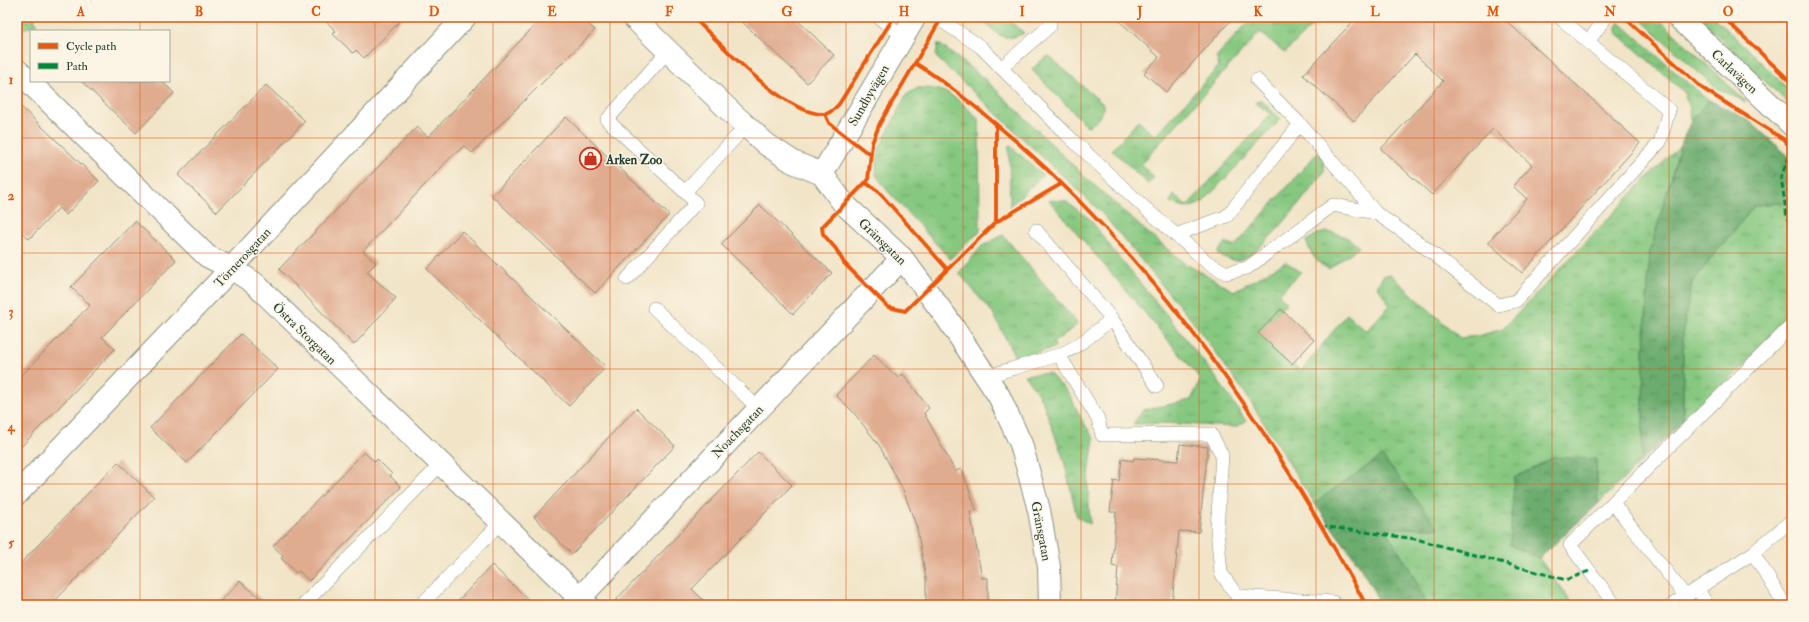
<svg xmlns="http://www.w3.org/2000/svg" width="1809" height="622" font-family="'IM FELL Double Pica',serif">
  <defs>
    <pattern id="grass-tufts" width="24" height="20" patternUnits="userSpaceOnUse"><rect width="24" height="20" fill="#86c880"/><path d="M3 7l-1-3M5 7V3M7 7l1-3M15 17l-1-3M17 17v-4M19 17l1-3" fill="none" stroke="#6da46a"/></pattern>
    <pattern id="forest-crowns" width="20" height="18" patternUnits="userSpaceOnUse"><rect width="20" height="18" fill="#6cac6e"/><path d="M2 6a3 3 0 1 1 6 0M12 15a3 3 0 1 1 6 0" fill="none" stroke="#588d5b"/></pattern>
    <pattern id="park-crowns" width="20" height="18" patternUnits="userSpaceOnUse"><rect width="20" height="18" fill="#86c880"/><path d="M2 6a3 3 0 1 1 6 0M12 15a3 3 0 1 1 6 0" fill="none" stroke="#6da46a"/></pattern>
  </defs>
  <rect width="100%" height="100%" fill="#fcf5e5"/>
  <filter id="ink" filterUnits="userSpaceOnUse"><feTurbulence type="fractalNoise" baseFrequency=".025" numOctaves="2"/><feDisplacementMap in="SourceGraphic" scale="8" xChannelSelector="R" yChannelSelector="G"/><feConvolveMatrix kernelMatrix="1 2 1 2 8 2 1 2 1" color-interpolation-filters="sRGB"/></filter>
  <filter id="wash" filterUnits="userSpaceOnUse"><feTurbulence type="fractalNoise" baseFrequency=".012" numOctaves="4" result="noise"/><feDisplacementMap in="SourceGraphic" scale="16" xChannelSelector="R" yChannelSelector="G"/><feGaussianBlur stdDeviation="0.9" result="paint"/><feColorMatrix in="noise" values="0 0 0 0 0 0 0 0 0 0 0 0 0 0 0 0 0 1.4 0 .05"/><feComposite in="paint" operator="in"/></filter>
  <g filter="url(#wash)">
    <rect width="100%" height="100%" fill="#f1e4c7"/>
    <g fill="url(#grass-tufts)" stroke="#52825a">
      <path d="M 976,17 L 1005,17 L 1024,33 C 999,46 996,28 976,17 Z"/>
      <path d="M 1253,17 L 1320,17 L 1285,53 L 1260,32 L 1141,164 L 1154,178 L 1148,184 L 1112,150 L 1138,121 L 1155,136 L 1219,66 L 1216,57 Z"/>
      <path d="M 1638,17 L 1657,17 L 1746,102 L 1719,89 L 1705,78 Z"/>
      <path d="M 1698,17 L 1714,17 L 1792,92 L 1792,107 Z"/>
      <path d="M 1619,22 L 1682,78 L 1709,100 L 1691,121 L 1690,108 L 1683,91 L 1616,32 L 1616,27 Z"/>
      <path d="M 938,43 L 986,80 L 1084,176 L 1141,227 L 1184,263 L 1234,291 L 1286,262 L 1301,272 L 1279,294 L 1287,302 L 1259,333 L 1301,371 L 1347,314 L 1366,331 L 1390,305 L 1377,286 L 1383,276 L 1390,274 L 1460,338 L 1478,336 L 1503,329 L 1641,184 L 1680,146 L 1650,252 L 1644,352 L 1642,461 L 1598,504 L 1596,459 L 1510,545 L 1539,558 L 1573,605 L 1428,605 L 1407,564 L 1384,527 L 1438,528 L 1382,457 L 1314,503 L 1245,393 L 1193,322 L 1101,212 L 936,57 Z"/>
      <path d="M 1049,56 L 1103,104 C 1104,116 1097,120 1088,127 L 1032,70 L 1039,62 Z"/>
      <path d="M 918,88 C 948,87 960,100 979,120 L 980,231 L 950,259 L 886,189 L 876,175 L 877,153 L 906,95 Z"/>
      <path d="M 1260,99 L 1281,119 L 1204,201 C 1189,210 1186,208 1170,202 L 1174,195 L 1187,206 L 1271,114 L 1256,103 Z"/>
      <path d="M 1009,145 L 1043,175 L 1010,206 Z"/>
      <path d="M 1318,152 L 1324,162 L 1324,172 C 1308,193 1265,250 1242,259 C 1234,262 1223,258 1217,253 L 1226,242 L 1235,246 Z"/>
      <path d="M 1049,200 L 1065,201 L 1090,219 L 1115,253 L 1170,319 L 1214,375 L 1246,421 L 1236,427 L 1162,423 L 1133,424 L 1143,410 L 1191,400 L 1201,379 Z"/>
      <path d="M 1792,202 L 1792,318 L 1712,398 L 1683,422 L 1683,330 L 1692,282 L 1755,205 Z"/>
      <path d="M 1327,232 C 1341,233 1349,238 1359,247 L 1329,269 C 1316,263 1311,254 1306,241 L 1318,234 Z"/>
      <path d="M 1003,235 L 1078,324 L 1053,343 L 1056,347 L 1016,359 L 994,315 L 959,273 L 982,246 Z"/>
      <path d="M 1049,373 L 1068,392 L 1082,420 L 1094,439 L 1088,482 L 1090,524 L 1077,517 L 1064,460 L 1042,400 L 1025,375 Z"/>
    </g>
    <g fill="url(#forest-crowns)" stroke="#467451">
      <path d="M 1709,100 L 1747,119 L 1792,159 L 1792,202 L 1755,205 L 1692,282 L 1683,330 L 1683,422 L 1642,461 L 1644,352 L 1650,252 L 1680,146 L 1691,121 Z"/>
      <path d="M 1382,456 L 1439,528 L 1384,528 L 1407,564 L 1428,605 L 1381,605 L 1360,566 L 1314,503 Z"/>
      <path d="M 1554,457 L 1596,459 L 1598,504 L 1539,558 L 1510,545 L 1514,478 Z"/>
    </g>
    <path fill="url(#park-crowns)" stroke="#52825a" d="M 17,17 L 36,17 L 34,20 L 37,24 L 27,28 L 17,28 Z"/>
    <g id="blocks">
      <g fill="#e0ac90">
        <path d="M 321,17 L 404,17 L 364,58 L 356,50 L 353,53 L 333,34 L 336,31 Z"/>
        <path d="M 543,17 L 580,17 L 595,30 L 472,153 L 464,146 L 451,157 L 363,251 L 376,263 L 367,272 L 396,298 L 354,345 L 279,269 L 417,127 L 428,137 Z"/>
        <path d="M 737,17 L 794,17 L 834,55 L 807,83 Z"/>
        <path d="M 1115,17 L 1234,17 L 1166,92 L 1144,73 L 1159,57 Z"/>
        <path d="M 1357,17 L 1502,17 L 1640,143 L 1522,273 L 1488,242 L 1527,199 L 1513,186 L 1532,165 L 1493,129 L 1432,195 L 1381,149 L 1443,81 L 1415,54 L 1354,121 L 1303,75 Z"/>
        <path d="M 81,81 L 162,81 L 174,93 L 136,133 Z"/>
        <path d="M 266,85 L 305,121 L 217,212 L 178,175 Z"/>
        <path d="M 17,103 L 99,181 L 66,215 L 59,208 L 29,239 L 17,228 Z"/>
        <path d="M 566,117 L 669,215 L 595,293 L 492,196 Z"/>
        <path d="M 760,205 L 832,273 L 793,314 L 721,244 Z"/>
        <path d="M 135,221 L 176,260 L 102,337 L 115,349 L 17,451 L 17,380 L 90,305 L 71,287 Z"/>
        <path d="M 462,231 L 606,367 L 569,406 L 427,269 Z"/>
        <path d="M 1281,309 L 1314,340 L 1292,364 L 1258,333 Z"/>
        <path d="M 241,334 L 278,369 L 187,463 L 150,428 Z"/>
        <path d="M 874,355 L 898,378 L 903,374 L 929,408 L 924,413 L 955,471 L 962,469 L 976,510 L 970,512 L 982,578 L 988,578 L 988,605 L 926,605 L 926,579 L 917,528 L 903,490 L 879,445 L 854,413 L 836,395 Z"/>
        <path d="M 636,408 L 675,446 L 572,554 L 534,517 Z"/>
        <path d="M 1180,444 L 1208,447 L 1199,532 L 1179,531 L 1172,605 L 1115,605 L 1118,567 L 1112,566 L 1116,512 L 1110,512 L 1114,480 L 1119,481 L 1122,459 L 1133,461 L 1134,458 L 1178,461 Z"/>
        <path d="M 364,452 L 375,462 L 377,459 L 392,474 L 390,476 L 401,487 L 309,581 L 299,571 L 296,573 L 281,558 L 284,556 L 273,546 Z"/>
        <path d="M 758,452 L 792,485 L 692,589 L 708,605 L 611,605 Z"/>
        <path d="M 118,462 L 154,497 L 51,605 L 17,605 L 17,567 Z"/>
        <path d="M 492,565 L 534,605 L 454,605 Z"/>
        <path d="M 240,581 L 269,605 L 217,605 Z"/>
      </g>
    </g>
  </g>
  <g filter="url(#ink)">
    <use href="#blocks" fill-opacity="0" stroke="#88907e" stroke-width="1"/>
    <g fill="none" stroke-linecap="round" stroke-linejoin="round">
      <defs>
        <g id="lane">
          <path d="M 878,17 L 889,26 L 904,35"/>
          <path d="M 936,17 L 981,47 L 1064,132 L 1145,208 L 1207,262 L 1226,273 L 1247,268 L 1333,205 L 1376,213 L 1422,245 L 1498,305 L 1516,301 L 1660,142 L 1669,110 L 1559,17"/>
          <path d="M 1588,42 L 1606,17"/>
          <path d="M 668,51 L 607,120 L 685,192 L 746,126"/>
          <path d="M 1001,68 L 1050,26 L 1050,17"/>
          <path d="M 1257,80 L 1300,124 L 1376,213"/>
          <path d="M 1036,230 L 1112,319 L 1157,386"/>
          <path d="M 1175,235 L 1227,216 L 1300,124"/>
          <path d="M 627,279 L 696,203 L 685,192"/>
          <path d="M 654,308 L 759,409"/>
          <path d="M 1059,355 L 1098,419 L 1102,435 L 1211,434 L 1222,455 L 1217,529 L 1221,573 L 1237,596 L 1333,602"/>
          <path d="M 987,377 C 1010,368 1035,363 1058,355 C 1078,348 1095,332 1112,319"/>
          <path d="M 1613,503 L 1686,597"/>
          <path d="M 1753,553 L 1785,605"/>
          <path d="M 1698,589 L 1707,605"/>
          <path d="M 303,605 L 441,464"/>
          <path d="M 421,605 L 501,522"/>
          <path d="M 1615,605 L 1570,545 L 1792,325"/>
          <path d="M 1672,605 L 1753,553 L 1792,520"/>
        </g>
        <g id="street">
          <path d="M 633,17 L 732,113 L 766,144 L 793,162 L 822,174 L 844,204 L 902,258 L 947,318 L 999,396 L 1021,444 L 1039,510 L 1049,567 L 1050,605"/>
          <path d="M 17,70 L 207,256 L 231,268 L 254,283 L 587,605"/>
          <path d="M 822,174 L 915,17"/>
          <path d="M 17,494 L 212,289 L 465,17"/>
          <path d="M 573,605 L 902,258"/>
        </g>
        <path id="primary" d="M 1678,17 L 1792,125"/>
      </defs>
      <use href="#lane" stroke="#88907e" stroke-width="14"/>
      <use href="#street" stroke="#88907e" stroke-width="24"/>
      <use href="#primary" stroke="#88907e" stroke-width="24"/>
      <use href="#lane" stroke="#fff" stroke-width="13"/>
      <use href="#street" stroke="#fff" stroke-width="22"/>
      <use href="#primary" stroke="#fff" stroke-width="22"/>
      <g stroke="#00873e" stroke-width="3" stroke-dasharray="6 3" stroke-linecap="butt">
        <path d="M 1792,149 L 1781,177 L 1787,217 L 1792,233"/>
        <path d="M 1321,526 L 1416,539 L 1566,580 L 1589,571"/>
      </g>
      <defs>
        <g id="cycleway">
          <path d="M 693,17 C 720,43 785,115 824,114 C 830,114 835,108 839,104 L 894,17"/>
          <path d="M 942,17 L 880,123 L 872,143 L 868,180 L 822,227 L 823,234 L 836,249 L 844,263 L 888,307 L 905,311 L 996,222 L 1061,184"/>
          <path d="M 1624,17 L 1702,88 L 1783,139 L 1792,149"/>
          <path d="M 1723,17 L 1792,83"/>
          <path d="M 915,63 C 952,86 984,114 1017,142 C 1163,270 1274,436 1366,605"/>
          <path d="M 825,114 L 829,123 L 865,151 L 870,153"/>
          <path d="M 866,183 L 878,191 L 947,269"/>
          <path d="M 996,222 L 996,124"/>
        </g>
      </defs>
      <use href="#cycleway" stroke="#fcf5e5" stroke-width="6"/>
      <use href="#cycleway" stroke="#e8590c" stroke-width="4"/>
    </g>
  </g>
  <path fill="none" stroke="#de580e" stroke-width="1" stroke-opacity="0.55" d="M 140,17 L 140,31M 257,17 L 257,605M 375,17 L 375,605M 493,17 L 493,605M 610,17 L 610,605M 728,17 L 728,605M 846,17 L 846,605M 963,17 L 963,605M 1081,17 L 1081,605M 1199,17 L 1199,605M 1316,17 L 1316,605M 1434,17 L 1434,605M 1552,17 L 1552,605M 1669,17 L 1669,605M 140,81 L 140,605M 17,138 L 1792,138M 17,253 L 1792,253M 17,369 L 1792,369M 17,484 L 1792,484"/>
  <defs>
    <symbol id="shop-ring" viewBox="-11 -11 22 22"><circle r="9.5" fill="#fcf5e5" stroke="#c8321e" stroke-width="1.5"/><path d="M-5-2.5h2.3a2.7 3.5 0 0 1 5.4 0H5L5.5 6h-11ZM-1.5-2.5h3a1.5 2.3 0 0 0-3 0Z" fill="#c8321e"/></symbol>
  </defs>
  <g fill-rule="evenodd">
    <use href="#shop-ring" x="578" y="146" width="25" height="25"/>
  </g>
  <g text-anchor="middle" stroke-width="3" stroke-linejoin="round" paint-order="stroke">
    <g font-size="13" fill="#1f3d34" stroke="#fcf5e5">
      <text transform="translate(1735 71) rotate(43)" y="5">Carlavägen</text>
      <text transform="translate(868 95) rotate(-60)" y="5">Sundbyvägen</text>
      <text transform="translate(883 241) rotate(44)" y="5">Gränsgatan</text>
      <text transform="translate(242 257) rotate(-47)" y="5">Törnerosgatan</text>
      <text transform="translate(305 333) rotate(44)" y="5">Östra Storgatan</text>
      <text transform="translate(737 431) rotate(-46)" y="5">Noachsgatan</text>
      <text transform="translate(1042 531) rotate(79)" y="5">Gränsgatan</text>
    </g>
    <g font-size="13" font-weight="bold" fill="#1f3d34" stroke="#fcf5e5" text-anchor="start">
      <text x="606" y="164">Arken Zoo</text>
    </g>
  </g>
  <rect width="1809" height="622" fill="none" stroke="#fcf5e5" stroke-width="44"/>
  <rect x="30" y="30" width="140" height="52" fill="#fcf5e5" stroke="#a4ab9e"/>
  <rect x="38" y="43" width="20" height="6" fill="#e8590c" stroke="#a4ab9e"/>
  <text x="66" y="50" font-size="12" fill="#1f3d34">Cycle path</text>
  <rect x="38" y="63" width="20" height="6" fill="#00873e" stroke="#a4ab9e"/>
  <text x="66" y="70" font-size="12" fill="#1f3d34">Path</text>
  <rect x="22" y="22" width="1765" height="578" fill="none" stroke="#de580e" stroke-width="1.5"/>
  <g font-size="13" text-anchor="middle" font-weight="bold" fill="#de580e">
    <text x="81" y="16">A</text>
    <text x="199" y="16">B</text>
    <text x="316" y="16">C</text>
    <text x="434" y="16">D</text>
    <text x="552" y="16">E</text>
    <text x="669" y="16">F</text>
    <text x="787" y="16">G</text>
    <text x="904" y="16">H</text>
    <text x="1022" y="16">I</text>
    <text x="1140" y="16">J</text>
    <text x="1258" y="16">K</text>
    <text x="1375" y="16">L</text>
    <text x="1493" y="16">M</text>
    <text x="1610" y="16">N</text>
    <text x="1728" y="16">O</text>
    <text x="11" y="84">1</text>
    <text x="11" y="200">2</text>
    <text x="11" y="316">3</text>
    <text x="11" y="431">4</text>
    <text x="11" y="547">5</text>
  </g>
</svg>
